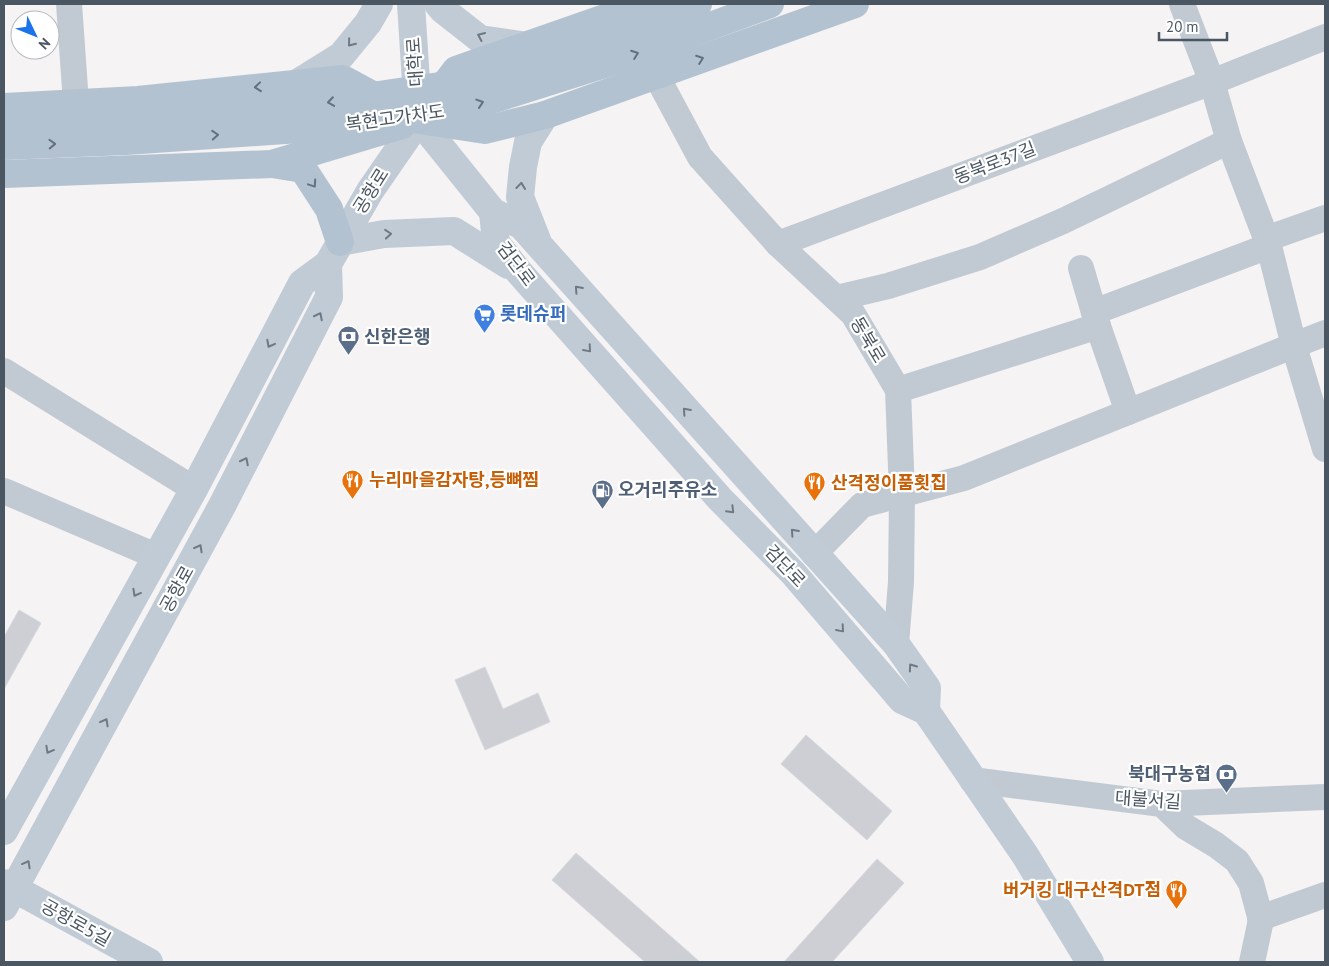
<svg xmlns="http://www.w3.org/2000/svg" width="1329" height="966" font-family="'PT Sans','Noto Sans KR',sans-serif">
  <rect width="100%" height="100%" fill="#f5f3f3"/>
  <g fill="#cdcfd5" stroke="#d7d9de">
    <path d="M 19,610 L 41,623 L 4,689 L 4,637 Z"/>
    <path d="M 485,667 L 503,709 L 538,693 L 550,722 L 485,750 L 455,680 Z"/>
    <path d="M 806,735 L 892,811 L 867,840 L 781,764 Z"/>
    <path d="M 576,853 L 700,962 L 645,962 L 552,880 Z"/>
    <path d="M 877,859 L 904,883 L 832,962 L 784,962 Z"/>
  </g>
  <g fill="none" stroke-linecap="round" stroke-linejoin="round">
    <g stroke="#c1cad2" stroke-width="26">
      <path d="M 69,4 L 76,103"/>
      <path d="M 1182,4 L 1212,82 L 1229,141 L 1269,246 L 1294,346 L 1325,449"/>
      <path d="M 656,75 L 700,157 L 778,244 L 853,314 L 898,390 L 902,494 L 901,582 L 896,644"/>
      <path d="M 1266,239 L 1325,218"/>
      <path d="M 778,244 L 1212,82 L 1325,37"/>
      <path d="M 1081,268 L 1098,326"/>
      <path d="M 837,298 L 888,286 L 980,257 L 1063,221 L 1229,141"/>
      <path d="M 1094,312 L 1269,246"/>
      <path d="M 4,371 L 194,489"/>
      <path d="M 898,390 L 1098,326 L 1128,412"/>
      <path d="M 4,491 L 156,556"/>
      <path d="M 814,554 L 862,505 L 964,478 L 1325,333"/>
      <path d="M 972,780 L 1162,804 L 1325,797"/>
      <path d="M 1162,804 L 1186,827 L 1216,845 L 1237,861 L 1251,883 L 1261,920 L 1252,962"/>
      <path d="M 1260,918 L 1325,895"/>
    </g>
    <g stroke="#c1cbd6" stroke-width="28">
      <path d="M 411,4 L 418,113"/>
      <path d="M 438,4 L 443,10 L 480,39 L 528,46"/>
      <path d="M 296,84 L 341,56 L 368,23 L 379,4"/>
      <path d="M 419,120 L 493,212 L 521,225 L 896,644 L 927,688 L 926,711"/>
      <path d="M 493,212 L 496,243 L 519,272 L 720,499 L 793,573 L 902,700 L 926,711 L 1025,855 L 1090,962"/>
      <path d="M 537,240 L 520,197 L 523,167 L 528,142 L 545,115"/>
      <path d="M 340,242 L 384,234 L 454,231 L 508,265"/>
      <path d="M 4,831 L 194,489 L 302,283 L 328,264 L 370,191 L 419,120"/>
      <path d="M 4,883 L 149,962"/>
      <path d="M 4,907 L 223,504 L 329,297 L 328,264"/>
    </g>
    <g stroke="#b3c2d1" stroke-width="28">
      <path d="M 443,87 L 456,70 L 645,4"/>
      <path d="M 4,107 L 138,100 L 343,79 L 419,120 L 485,130 L 545,115 L 855,4"/>
      <path d="M 272,164 L 303,169 L 329,209 L 340,242"/>
      <path d="M 4,174 L 272,164 L 402,125"/>
    </g>
    <g stroke="#b3c2d1" stroke-width="28">
      <path d="M 4,121 L 324,103 L 460,83 L 618,34 L 698,4"/>
      <path d="M 4,146 L 126,141 L 328,127 L 469,107 L 627,57 L 770,4"/>
    </g>
  </g>
  <defs><path id="oneway-chevron" d="M-2-3.5L2.5 0L-2 3.5" fill="none" stroke-width="1.6" stroke-linecap="round" stroke-linejoin="round" transform="scale(1.25)"/></defs>
  <g stroke="#6e7984">
    <use href="#oneway-chevron" transform="translate(481 36) rotate(-156)"/>
    <use href="#oneway-chevron" transform="translate(351 43) rotate(129)"/>
    <use href="#oneway-chevron" transform="translate(521 186) rotate(-84)"/>
    <use href="#oneway-chevron" transform="translate(388 234) rotate(-5)"/>
    <use href="#oneway-chevron" transform="translate(578 289) rotate(-132)"/>
    <use href="#oneway-chevron" transform="translate(319 316) rotate(-63)"/>
    <use href="#oneway-chevron" transform="translate(270 344) rotate(118)"/>
    <use href="#oneway-chevron" transform="translate(588 349) rotate(49)"/>
    <use href="#oneway-chevron" transform="translate(686 411) rotate(-132)"/>
    <use href="#oneway-chevron" transform="translate(245 461) rotate(-63)"/>
    <use href="#oneway-chevron" transform="translate(731 510) rotate(45)"/>
    <use href="#oneway-chevron" transform="translate(794 532) rotate(-132)"/>
    <use href="#oneway-chevron" transform="translate(199 548) rotate(-61)"/>
    <use href="#oneway-chevron" transform="translate(136 593) rotate(119)"/>
    <use href="#oneway-chevron" transform="translate(841 629) rotate(49)"/>
    <use href="#oneway-chevron" transform="translate(912 667) rotate(-125)"/>
    <use href="#oneway-chevron" transform="translate(105 722) rotate(-61)"/>
    <use href="#oneway-chevron" transform="translate(49 750) rotate(119)"/>
    <use href="#oneway-chevron" transform="translate(27 864) rotate(-61)"/>
  </g>
  <g stroke="#64717d">
    <use href="#oneway-chevron" transform="translate(635 54) rotate(-20)"/>
    <use href="#oneway-chevron" transform="translate(700 59) rotate(-20)"/>
    <use href="#oneway-chevron" transform="translate(258 87) rotate(174)"/>
    <use href="#oneway-chevron" transform="translate(331 102) rotate(172)"/>
    <use href="#oneway-chevron" transform="translate(480 103) rotate(-18)"/>
    <use href="#oneway-chevron" transform="translate(215 135) rotate(-4)"/>
    <use href="#oneway-chevron" transform="translate(52 144) rotate(-2)"/>
    <use href="#oneway-chevron" transform="translate(313 184) rotate(56)"/>
  </g>
  <defs>
    <symbol id="supermarket-pin" viewBox="-11 -11 22 30"><path d="M0 17L-7.5 6A9.5 9.5 0 1 1 7.5 6Z" fill="#3f7fe0" stroke="#fff"/><path d="M-6-5.5h2.5l.6 2H6L4.5 2H-2.5L-4.4-4H-6ZM-1.5 3.2a1.3 1.3 0 1 0 .1 0ZM3 3.2a1.3 1.3 0 1 0 .1 0Z" fill="#fff"/></symbol>
    <symbol id="bank-pin" viewBox="-11 -11 22 30"><path d="M0 17L-7.5 6A9.5 9.5 0 1 1 7.5 6Z" fill="#5c6f8a" stroke="#fff"/><path d="M-6-4H6V4H-6ZM0-2.3a2.3 2.3 0 1 0 0 4.6a2.3 2.3 0 1 0 0-4.6Z" fill="#fff"/></symbol>
    <symbol id="restaurant-pin" viewBox="-11 -11 22 30"><path d="M0 17L-7.5 6A9.5 9.5 0 1 1 7.5 6Z" fill="#e8710a" stroke="#fff"/><path d="M-5-6h1v4h1v-4h1v4h1v-4h1v5L-1.5 .5V6h-2V.5L-5-1ZM5-6V6H3V1.5H1.5Q1.5-4 5-6Z" fill="#fff"/></symbol>
    <symbol id="fuel-pin" viewBox="-11 -11 22 30"><path d="M0 17L-7.5 6A9.5 9.5 0 1 1 7.5 6Z" fill="#5c6f8a" stroke="#fff"/><path d="M-5.5-6h7V0h2V4h1.3V-2.5L3-4.5l.8-.8L6-3V5H2.5V1h-1V6h-7ZM-4.2-4.7v3.2H.2V-4.7Z" fill="#fff"/></symbol>
  </defs>
  <g fill-rule="evenodd">
    <use href="#supermarket-pin" x="472" y="302" width="25" height="34"/>
    <use href="#bank-pin" x="336" y="324" width="25" height="34"/>
    <use href="#restaurant-pin" x="340" y="468" width="25" height="34"/>
    <use href="#restaurant-pin" x="802" y="470" width="25" height="34"/>
    <use href="#fuel-pin" x="590" y="478" width="25" height="34"/>
    <use href="#bank-pin" x="1214" y="762" width="25" height="34"/>
    <use href="#restaurant-pin" x="1164" y="878" width="25" height="34"/>
  </g>
  <g text-anchor="middle" stroke-width="4.5" stroke-linejoin="round" paint-order="stroke">
    <g font-size="18" fill="#4a5661" stroke="#fff">
      <text transform="translate(415 62) rotate(-94)" y="6">대학로</text>
      <text transform="translate(395 118) rotate(-8)" y="6">복현고가차도</text>
      <text transform="translate(995 163) rotate(-21)" y="6">동북로37길</text>
      <text transform="translate(371 191) rotate(-58)" y="6">공항로</text>
      <text transform="translate(516 264) rotate(53)" y="6">검단로</text>
      <text transform="translate(868 340) rotate(59)" y="6">동북로</text>
      <text transform="translate(785 566) rotate(47)" y="6">검단로</text>
      <text transform="translate(177 589) rotate(-61)" y="6">공항로</text>
      <text transform="translate(1148 800) rotate(4)" y="6">대불서길</text>
      <text transform="translate(76 923) rotate(29)" y="6">공항로5길</text>
    </g>
    <g font-size="18" font-weight="bold" fill="#366cbe" stroke="#fff" text-anchor="start">
      <text x="500" y="320">롯데슈퍼</text>
    </g>
    <g font-size="18" font-weight="bold" fill="#4e5e75" stroke="#fff" text-anchor="start">
      <text x="364" y="343">신한은행</text>
      <text x="618" y="496">오거리주유소</text>
      <text x="1211" y="780" text-anchor="end">북대구농협</text>
    </g>
    <g font-size="18" font-weight="bold" fill="#c56008" stroke="#fff" text-anchor="start">
      <text x="369" y="486">누리마을감자탕,등뼈찜</text>
      <text x="831" y="489">산격정이품횟집</text>
      <text x="1161" y="896" text-anchor="end">버거킹 대구산격DT점</text>
    </g>
  </g>
  <rect width="1329" height="966" fill="none" stroke="#4a5661" stroke-width="10"/>
  <g transform="translate(35 35) rotate(133)"><circle r="24" fill="#ffffff" stroke="#b7bbc0"/>
  <path d="M0-4L9 19L0 12L-9 19Z" fill="#1a73e8"/>
  <text y="-8" font-size="14" font-weight="bold" text-anchor="middle" fill="#4a5661">N</text>
  </g>
  <path d="M1159 32v8h68v-8" fill="none" stroke="#4a5661" stroke-width="2.5"/>
  <text x="1166" y="32" font-size="15" fill="#4a5661" stroke="#ffffff" stroke-width="4" paint-order="stroke">20 m</text>
</svg>
